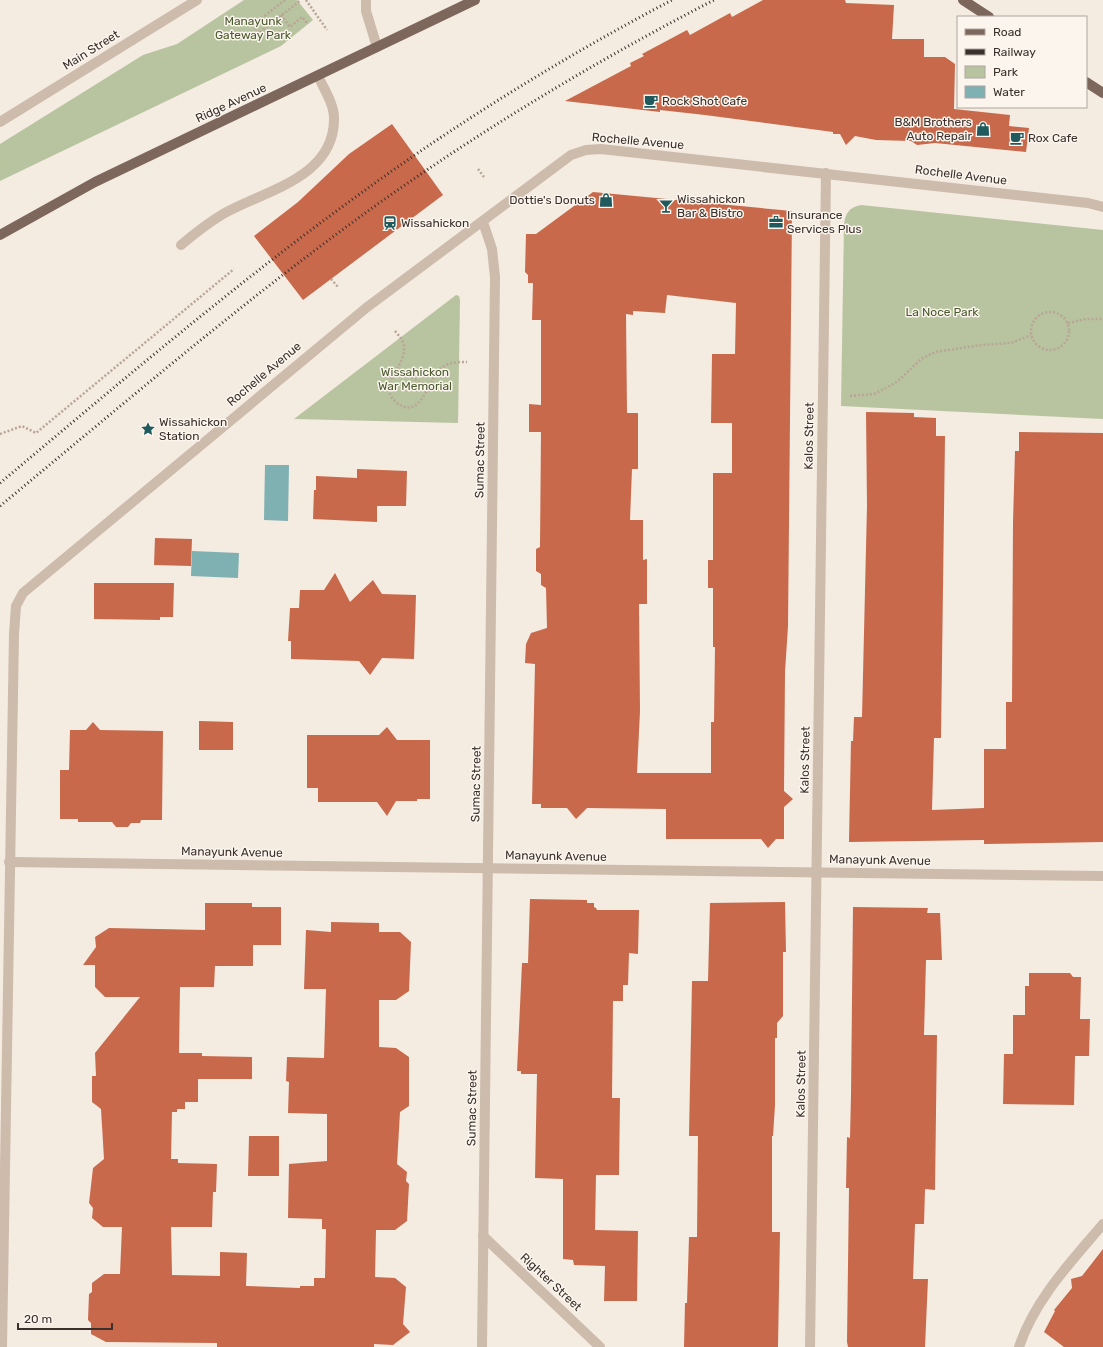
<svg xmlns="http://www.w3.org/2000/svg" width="1103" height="1347" font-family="Rubik,sans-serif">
  <rect width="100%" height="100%" fill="#f4ebe1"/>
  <g fill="#b8c4a0">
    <path d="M 244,0 L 297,0 L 313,20 L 281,46 L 0,181 L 0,144 L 143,55 L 177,44 Z"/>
    <path d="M 861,205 L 1103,230 L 1103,419 L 841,406 L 844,225 C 845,214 849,207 861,205 Z"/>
    <path d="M 456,295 L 459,296 L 460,300 L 458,423 L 294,419 Z"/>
  </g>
  <g fill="#7fb0b2">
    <path d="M 265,465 L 289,465 L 288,521 L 264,520 Z"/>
    <path d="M 192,551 L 239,553 L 238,578 L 191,576 Z"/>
  </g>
  <g fill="#c8694b" fill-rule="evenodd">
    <path d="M 763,0 L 845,0 L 846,3 L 894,5 L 892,39 L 924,39 L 924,57 L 945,57 L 955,64 L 954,109 L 1010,115 L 1009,126 L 1029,128 L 1026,152 L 935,143 L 917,145 L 911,141 L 876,140 L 855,136 L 846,145 L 840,134 L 833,134 L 833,132 L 705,115 L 660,110 L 660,112 L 565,101 L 631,66 L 630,63 L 644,56 L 642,54 L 687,30 L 690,35 L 730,13 L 732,17 Z"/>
    <path d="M 392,124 L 443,195 L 303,300 L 254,236 L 298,202 L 349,154 Z"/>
    <path d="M 593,192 L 792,211 L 788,626 L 785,672 L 784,791 L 793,799 L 784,807 L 784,839 L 776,839 L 768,848 L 761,839 L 666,839 L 666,809 L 587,808 L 576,819 L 567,808 L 541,808 L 541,804 L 532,804 L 535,664 L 525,663 L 526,644 L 531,633 L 547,628 L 546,588 L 541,585 L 541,574 L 536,571 L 536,549 L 540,547 L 541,432 L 529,432 L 529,404 L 541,405 L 541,320 L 532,320 L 533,283 L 528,283 L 528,275 L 525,272 L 526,234 L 536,234 ZM 667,295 L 736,303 L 735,354 L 712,354 L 711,423 L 732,423 L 732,473 L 713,473 L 713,560 L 708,560 L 708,588 L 713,588 L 713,647 L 715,647 L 714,722 L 711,722 L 711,773 L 637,773 L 640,711 L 639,604 L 647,604 L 647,559 L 643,560 L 643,520 L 630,520 L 632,469 L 638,469 L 638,413 L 627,413 L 626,314 L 633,315 L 633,311 L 665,313 Z"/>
    <path d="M 866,412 L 914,413 L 914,417 L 936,418 L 936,436 L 945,436 L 941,738 L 934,738 L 932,810 L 984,808 L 984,749 L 1006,749 L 1006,702 L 1012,702 L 1013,523 L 1015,451 L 1019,451 L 1019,432 L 1103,433 L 1103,842 L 984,844 L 984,840 L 849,842 L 851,741 L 853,741 L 854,717 L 862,717 L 867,506 Z"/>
    <path d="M 357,469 L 407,471 L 406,506 L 377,506 L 377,522 L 313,519 L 314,490 L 316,490 L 316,476 L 357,478 Z"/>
    <path d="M 155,538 L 192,539 L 191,566 L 154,565 Z"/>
    <path d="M 335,573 L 350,602 L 373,580 L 382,594 L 416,595 L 414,659 L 382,658 L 370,675 L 359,661 L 291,659 L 291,641 L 288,641 L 290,608 L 299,608 L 300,590 L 324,590 Z"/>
    <path d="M 94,583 L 174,583 L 173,617 L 160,617 L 160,620 L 94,619 Z"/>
    <path d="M 199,721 L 233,722 L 233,750 L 199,750 Z"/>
    <path d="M 93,722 L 100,730 L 163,731 L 162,820 L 141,820 L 140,823 L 131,823 L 128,827 L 116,827 L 112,822 L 78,822 L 78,819 L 60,819 L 60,770 L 69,770 L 70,730 L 86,730 Z"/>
    <path d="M 387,727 L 397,740 L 430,740 L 430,799 L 417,799 L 417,801 L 396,801 L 387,816 L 377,802 L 318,802 L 318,788 L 307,788 L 307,735 L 379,735 Z"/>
    <path d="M 530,899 L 587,900 L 587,903 L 594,903 L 594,907 L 596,908 L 597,910 L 639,910 L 638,954 L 629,953 L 628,985 L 623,985 L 623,1001 L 613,1001 L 612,1098 L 620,1098 L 619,1175 L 596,1175 L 595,1230 L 638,1231 L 637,1301 L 604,1301 L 605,1266 L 574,1265 L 573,1260 L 563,1259 L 563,1179 L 535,1178 L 537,1074 L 521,1074 L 521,1071 L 517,1071 L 522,963 L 528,963 Z"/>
    <path d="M 785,902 L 786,952 L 783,952 L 783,1016 L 777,1023 L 777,1038 L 775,1038 L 775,1105 L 773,1136 L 772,1136 L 772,1232 L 780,1232 L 778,1347 L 684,1347 L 685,1303 L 687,1303 L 689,1237 L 697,1237 L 698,1136 L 689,1136 L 692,981 L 708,981 L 710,903 Z"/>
    <path d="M 205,903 L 252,903 L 252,907 L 281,907 L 281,945 L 253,945 L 253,966 L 215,966 L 214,987 L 180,987 L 179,1053 L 202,1053 L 202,1056 L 252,1057 L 252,1079 L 198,1079 L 198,1102 L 185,1102 L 185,1109 L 177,1109 L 177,1112 L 172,1112 L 171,1159 L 178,1159 L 178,1163 L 217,1164 L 216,1192 L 213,1192 L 212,1227 L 171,1227 L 172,1275 L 220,1276 L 220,1252 L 247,1253 L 246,1286 L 300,1288 L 300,1286 L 314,1286 L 314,1278 L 325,1278 L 326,1229 L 322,1229 L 322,1219 L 288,1218 L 289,1164 L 327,1161 L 327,1114 L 288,1113 L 289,1082 L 286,1081 L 287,1057 L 324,1058 L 326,989 L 304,989 L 306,930 L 331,932 L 331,922 L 379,923 L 379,932 L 400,932 L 411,942 L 409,991 L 396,1000 L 379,1000 L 379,1047 L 396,1048 L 409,1057 L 409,1106 L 400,1112 L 397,1164 L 407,1172 L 406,1181 L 409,1184 L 407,1221 L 395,1230 L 376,1230 L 375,1277 L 395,1278 L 406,1287 L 403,1324 L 410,1332 L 393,1345 L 374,1344 L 374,1347 L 217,1347 L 217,1343 L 106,1342 L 91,1334 L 91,1323 L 88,1320 L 89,1294 L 92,1292 L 92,1283 L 104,1274 L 120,1274 L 122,1227 L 103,1227 L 92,1218 L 93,1208 L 89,1203 L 93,1168 L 104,1159 L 101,1109 L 92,1102 L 92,1076 L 96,1076 L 95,1053 L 140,997 L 105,997 L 95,987 L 95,965 L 83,965 L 96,947 L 95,937 L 109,928 L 205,930 Z"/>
    <path d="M 853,907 L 928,908 L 927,913 L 940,913 L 942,960 L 926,960 L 924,1035 L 937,1035 L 935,1190 L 925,1189 L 924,1224 L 915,1224 L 913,1279 L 928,1279 L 925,1347 L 848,1347 L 847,1342 L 849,1188 L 846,1188 L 847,1137 L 850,1138 L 851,1095 Z"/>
    <path d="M 1029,973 L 1070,973 L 1073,977 L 1081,977 L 1080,1019 L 1090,1019 L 1089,1056 L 1075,1056 L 1074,1105 L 1003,1104 L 1004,1054 L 1013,1054 L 1013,1015 L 1025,1015 L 1025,986 L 1029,986 Z"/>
    <path d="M 249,1136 L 279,1136 L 279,1176 L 248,1176 Z"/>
    <path d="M 1103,1249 L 1103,1347 L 1064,1347 L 1044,1332 L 1055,1311 L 1054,1310 L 1072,1288 L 1071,1279 L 1082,1276 Z"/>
  </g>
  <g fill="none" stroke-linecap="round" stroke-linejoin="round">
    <g stroke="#b9a596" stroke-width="2.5" stroke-dasharray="2 2" stroke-linecap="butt">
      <path d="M 285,0 L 253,25 L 259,33 L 301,0"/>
      <path d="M 306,0 L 327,30"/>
      <path d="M 281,15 L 290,27 L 302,17 L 308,24"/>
      <path d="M 478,169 L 484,177"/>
      <path d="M 331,279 L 338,287"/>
      <circle cx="1050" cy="331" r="19"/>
      <path d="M 1068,323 L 1086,319 L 1103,319"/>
      <path d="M 395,331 C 399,336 404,341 404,347 C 406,367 376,385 396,402 C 421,423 428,379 441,368 C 449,362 458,362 467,362"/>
      <path d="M 397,370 L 429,387"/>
      <path d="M 850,396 L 874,394 L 897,382 L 921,359 L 935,352 L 981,345 L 1011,343 L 1031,335"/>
      <path d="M 0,434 L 22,426 L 36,433 L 234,269"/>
    </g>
    <g stroke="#cdbbac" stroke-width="10">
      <path d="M 366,0 L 366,11 L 377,47"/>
      <path d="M 0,122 L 197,0"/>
      <path d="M 181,245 C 194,234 208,223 223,214 C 263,191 335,178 334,118 C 334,104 324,89 318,76"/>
      <path d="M 9,862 L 1103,876"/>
      <path d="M 483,1236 L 600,1347"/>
      <path d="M 2,1347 L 14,634 L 16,606 L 23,593 L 366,308 L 571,155 L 586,150 L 601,149 L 1088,203 L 1103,207"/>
      <path d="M 482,1347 L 495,277 L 492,249 L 483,222"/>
      <path d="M 810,1347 L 826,173"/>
      <path d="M 1019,1347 C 1035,1299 1071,1262 1103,1224"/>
    </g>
    <g stroke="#7d675c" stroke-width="10">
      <path d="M 963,0 L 989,17"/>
      <path d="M 1086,82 L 1103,93"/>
      <path d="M 0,235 L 95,182 L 475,0"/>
    </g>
    <g stroke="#3b302b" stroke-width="3" stroke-dasharray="1 3" stroke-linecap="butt">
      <path d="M 0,483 C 117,385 234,285 357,196 C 457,123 562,58 672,0"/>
      <path d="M 0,506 C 121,406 241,303 368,211 C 478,132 594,62 714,0"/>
    </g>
  </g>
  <defs>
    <symbol id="cafe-bare" viewBox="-9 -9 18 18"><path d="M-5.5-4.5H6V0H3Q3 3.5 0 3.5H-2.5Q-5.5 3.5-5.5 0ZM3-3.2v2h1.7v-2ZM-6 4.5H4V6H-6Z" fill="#1f5a5e" stroke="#fbf5ee" stroke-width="2.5" paint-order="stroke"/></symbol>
    <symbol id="shop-bare" viewBox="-9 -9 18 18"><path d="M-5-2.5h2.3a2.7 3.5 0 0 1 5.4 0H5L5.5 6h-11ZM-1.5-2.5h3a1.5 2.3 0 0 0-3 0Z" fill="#1f5a5e" stroke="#fbf5ee" stroke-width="2.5" paint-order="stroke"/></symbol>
    <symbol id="bar-bare" viewBox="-9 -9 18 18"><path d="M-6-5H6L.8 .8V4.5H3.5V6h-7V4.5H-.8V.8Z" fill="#1f5a5e" stroke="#fbf5ee" stroke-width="2.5" paint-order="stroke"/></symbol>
    <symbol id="office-bare" viewBox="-9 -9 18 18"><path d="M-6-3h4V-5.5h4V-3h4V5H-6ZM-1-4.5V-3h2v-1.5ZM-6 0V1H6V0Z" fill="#1f5a5e" stroke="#fbf5ee" stroke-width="2.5" paint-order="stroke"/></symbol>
    <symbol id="station-bare" viewBox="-9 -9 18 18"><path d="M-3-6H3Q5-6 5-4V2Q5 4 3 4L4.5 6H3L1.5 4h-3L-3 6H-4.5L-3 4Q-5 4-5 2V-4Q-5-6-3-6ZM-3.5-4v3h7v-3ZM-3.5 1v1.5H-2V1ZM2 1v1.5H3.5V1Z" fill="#1f5a5e" stroke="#fbf5ee" stroke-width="2.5" paint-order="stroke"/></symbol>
    <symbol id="sight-bare" viewBox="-9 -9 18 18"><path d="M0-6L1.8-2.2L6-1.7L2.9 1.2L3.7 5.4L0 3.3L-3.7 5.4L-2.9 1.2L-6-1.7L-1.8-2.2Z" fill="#1f5a5e" stroke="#fbf5ee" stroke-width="2.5" paint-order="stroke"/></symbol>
  </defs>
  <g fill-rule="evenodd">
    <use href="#cafe-bare" x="641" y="91" width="20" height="20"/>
    <use href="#shop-bare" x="973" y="119" width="20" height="20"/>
    <use href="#cafe-bare" x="1007" y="128" width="20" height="20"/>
    <use href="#shop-bare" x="596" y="190" width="20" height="20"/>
    <use href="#bar-bare" x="656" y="196" width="20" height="20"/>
    <use href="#office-bare" x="766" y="212" width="20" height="20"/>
    <use href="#station-bare" x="380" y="213" width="20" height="20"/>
    <use href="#sight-bare" x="138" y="419" width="20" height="20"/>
  </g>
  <g text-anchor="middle" stroke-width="3" stroke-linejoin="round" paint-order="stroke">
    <g font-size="12" fill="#4a5a2e" stroke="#fbf5ee">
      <text x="253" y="25">Manayunk<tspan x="253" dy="14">Gateway Park</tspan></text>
      <text x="942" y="316">La Noce Park</text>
      <text x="415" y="376">Wissahickon<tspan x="415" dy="14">War Memorial</tspan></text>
    </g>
    <g font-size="12" fill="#3b302b" stroke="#fbf5ee">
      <text transform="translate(91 50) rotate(-32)" y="4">Main Street</text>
      <text transform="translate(231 103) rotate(-25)" y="4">Ridge Avenue</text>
      <text transform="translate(638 141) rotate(5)" y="4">Rochelle Avenue</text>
      <text transform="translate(961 175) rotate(7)" y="4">Rochelle Avenue</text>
      <text transform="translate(264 374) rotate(-40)" y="4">Rochelle Avenue</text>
      <text transform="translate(809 436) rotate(-89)" y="4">Kalos Street</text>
      <text transform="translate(480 460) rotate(-89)" y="4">Sumac Street</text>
      <text transform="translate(805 760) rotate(-89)" y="4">Kalos Street</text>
      <text transform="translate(476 784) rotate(-89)" y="4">Sumac Street</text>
      <text transform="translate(232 852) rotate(1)" y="4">Manayunk Avenue</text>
      <text transform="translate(556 856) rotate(1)" y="4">Manayunk Avenue</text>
      <text transform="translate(880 860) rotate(1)" y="4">Manayunk Avenue</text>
      <text transform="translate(801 1084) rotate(-89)" y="4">Kalos Street</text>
      <text transform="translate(472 1108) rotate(-89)" y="4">Sumac Street</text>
      <text transform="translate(551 1282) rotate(43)" y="4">Righter Street</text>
    </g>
    <g font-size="12" fill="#3b302b" stroke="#fbf5ee" text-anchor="start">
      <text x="662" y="105">Rock Shot Cafe</text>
      <text x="972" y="126" text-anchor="end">B&amp;M Brothers<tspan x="972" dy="14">Auto Repair</tspan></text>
      <text x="1028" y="142">Rox Cafe</text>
      <text x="677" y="203">Wissahickon<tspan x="677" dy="14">Bar &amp; Bistro</tspan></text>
      <text x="595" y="204" text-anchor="end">Dottie's Donuts</text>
      <text x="787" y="219">Insurance<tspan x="787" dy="14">Services Plus</tspan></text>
      <text x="401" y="227">Wissahickon</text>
      <text x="159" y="426">Wissahickon<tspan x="159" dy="14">Station</tspan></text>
    </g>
  </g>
  <rect x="957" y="16" width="130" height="92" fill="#fbf5ee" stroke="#aea6a0"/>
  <rect x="965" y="29" width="20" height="6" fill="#7d675c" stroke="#aea6a0"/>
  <text x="993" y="36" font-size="12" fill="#3b302b">Road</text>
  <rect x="965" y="49" width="20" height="6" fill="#3b302b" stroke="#aea6a0"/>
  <text x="993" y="56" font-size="12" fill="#3b302b">Railway</text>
  <rect x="965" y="66" width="20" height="12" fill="#b8c4a0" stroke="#aea6a0"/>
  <text x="993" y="76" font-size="12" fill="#3b302b">Park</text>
  <rect x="965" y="86" width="20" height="12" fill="#7fb0b2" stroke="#aea6a0"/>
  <text x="993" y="96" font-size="12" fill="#3b302b">Water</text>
  <path d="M18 1323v6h94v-6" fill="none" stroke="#3b302b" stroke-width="2"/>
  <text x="24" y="1323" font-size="12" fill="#3b302b" stroke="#fbf5ee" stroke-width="3" paint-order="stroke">20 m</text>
</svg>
